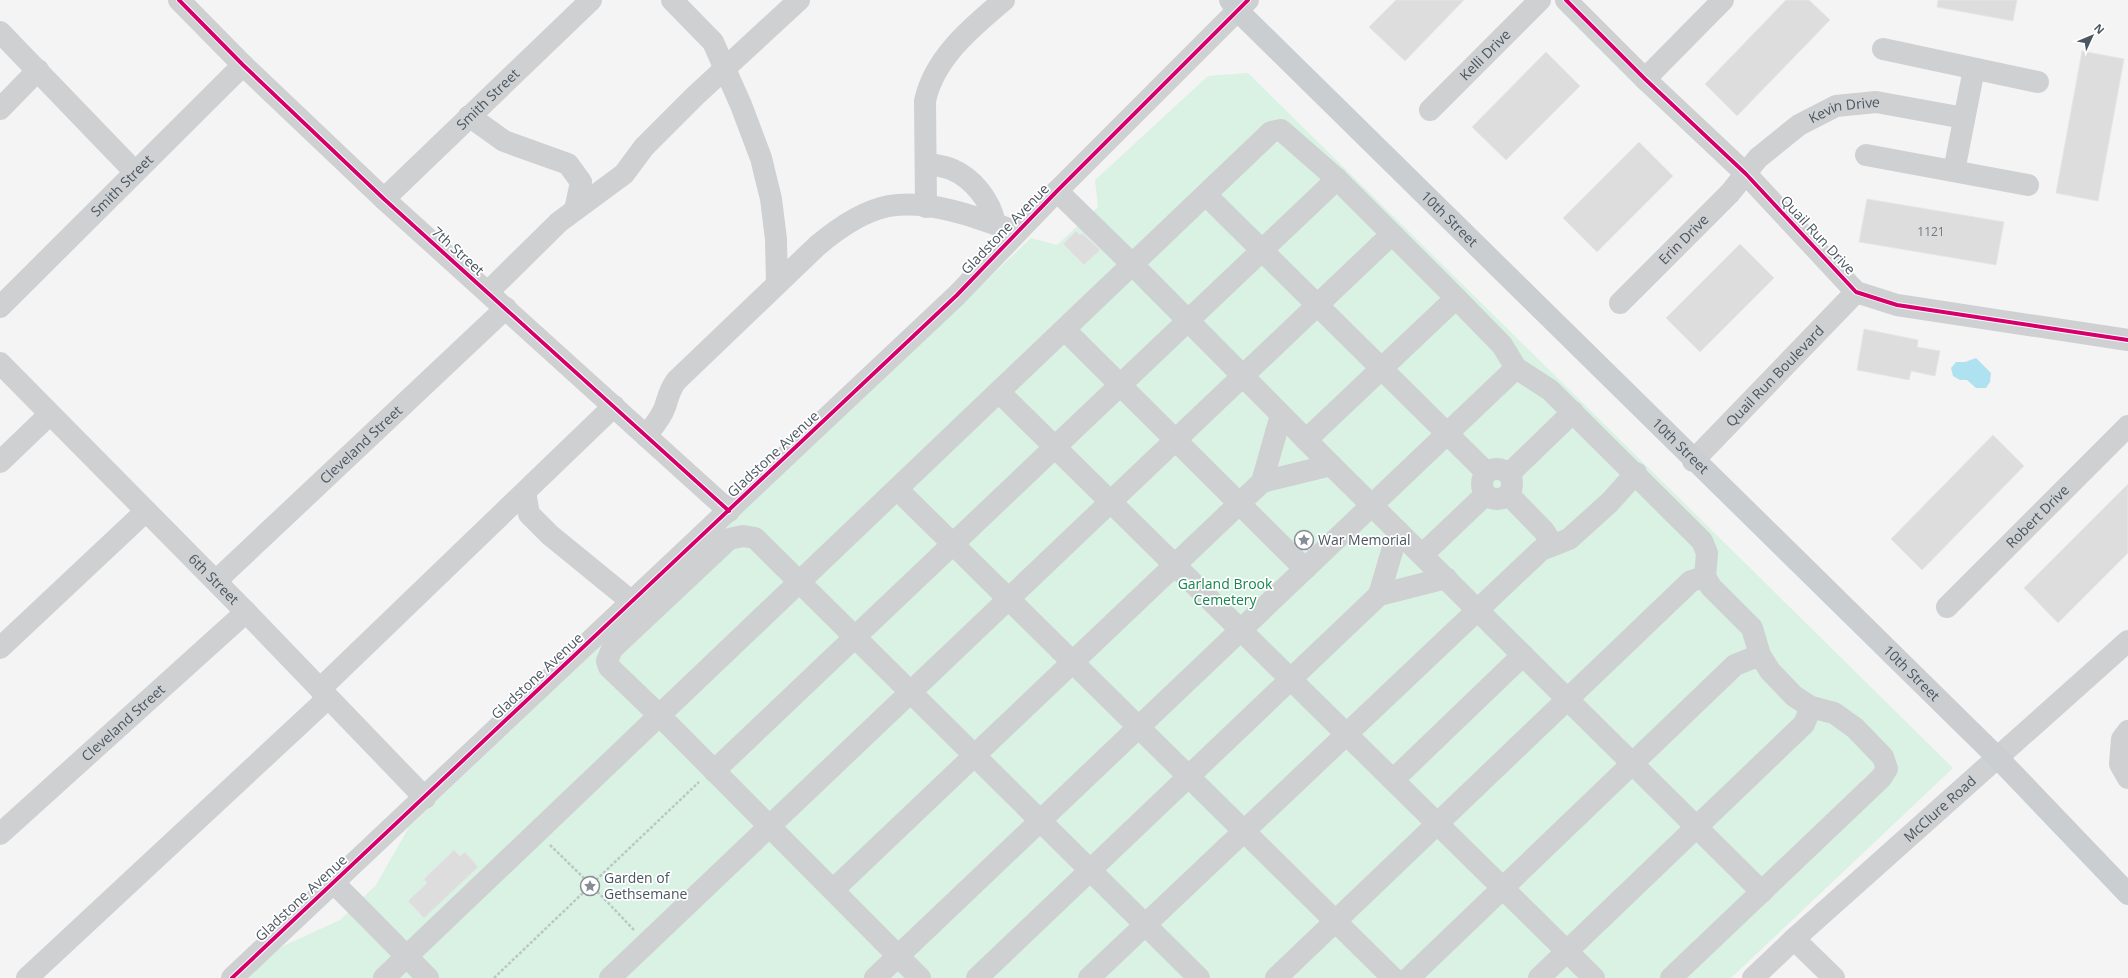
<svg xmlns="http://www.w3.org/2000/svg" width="2128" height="978" font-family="'Open Sans',sans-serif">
  <rect width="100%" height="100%" fill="#f4f4f4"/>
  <path fill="#d9f2e3" d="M 1248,73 L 1953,768 L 1731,978 L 247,978 L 281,947 L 340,920 L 376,885 L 409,827 L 1031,238 L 1057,245 L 1098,207 L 1095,180 L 1208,76 Z"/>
  <path fill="#aee2f0" d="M 1976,358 L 1991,373 L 1990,382 L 1986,388 L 1976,388 L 1967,380 L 1960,380 L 1953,376 L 1951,368 L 1956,362 L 1965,362 Z"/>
  <g fill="#ddddde" stroke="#e5e6e7">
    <path d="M 1396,0 L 1464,0 L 1405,61 L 1369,27 Z"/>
    <path d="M 1786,0 L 1809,0 L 1830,20 L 1737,116 L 1705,84 Z"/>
    <path d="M 1938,0 L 2017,0 L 2013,21 L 1937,7 Z"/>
    <path d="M 2082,51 L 2124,59 L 2098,201 L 2056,193 Z"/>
    <path d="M 1546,52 L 1580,86 L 1506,160 L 1472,127 Z"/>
    <path d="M 1639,142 L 1673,176 L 1597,252 L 1563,218 Z"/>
    <path d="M 1867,199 L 2004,222 L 1996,265 L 1859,242 Z"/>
    <path d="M 1076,231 L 1080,235 L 1082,233 L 1100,250 L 1084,265 L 1063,244 Z"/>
    <path d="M 1740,244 L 1774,278 L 1700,352 L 1666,318 Z"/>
    <path d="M 1864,329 L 1918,340 L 1917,347 L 1940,351 L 1935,376 L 1911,371 L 1909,380 L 1857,370 Z"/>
    <path d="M 1993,435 L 2024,466 L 1922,570 L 1891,539 Z"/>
    <path d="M 2128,484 L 2128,553 L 2058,623 L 2024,588 Z"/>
    <path d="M 454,850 L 460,856 L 465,852 L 478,867 L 424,918 L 408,901 L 427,883 L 424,879 Z"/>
  </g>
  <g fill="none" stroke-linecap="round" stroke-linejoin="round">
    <g stroke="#bcc7c4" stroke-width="2.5" stroke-dasharray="3 2" stroke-linecap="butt">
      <path d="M 550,845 L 587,881"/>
      <path d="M 592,876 L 599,884 L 589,893 L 582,886 Z"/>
      <path d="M 596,880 L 699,782"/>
      <path d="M 594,888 L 634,930"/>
      <path d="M 494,978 L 586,890"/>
    </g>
    <g stroke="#ced0d2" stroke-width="22">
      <path d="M 179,0 L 243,65 L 384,199 L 729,511"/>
      <path d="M 672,0 L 713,42 L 741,105 L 761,158 L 771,199 L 776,239 L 777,284"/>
      <path d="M 1566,0 L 1645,79 L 1746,174 L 1856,292 L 1897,305 L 2128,340"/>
      <path d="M 0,32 L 135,172"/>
      <path d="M 1883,49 L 2038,82"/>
      <path d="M 1645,79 L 1723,0"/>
      <path d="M 0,109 L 38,70"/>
      <path id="s1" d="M 1430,110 L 1540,0"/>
      <path d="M 469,116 L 504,141 L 568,164 L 581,182 L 575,210"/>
      <path d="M 1866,155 L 2028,185"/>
      <path d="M 926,163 C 934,165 943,166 951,169 C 973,178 991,201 995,224"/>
      <path d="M 1954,171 L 1974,69"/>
      <path d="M 1057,191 L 1133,265 L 1331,465 L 1762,892"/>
      <path d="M 1206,195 L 1486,472"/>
      <path id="s2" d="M 384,199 L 591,0"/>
      <path d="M 926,207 L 925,101 C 934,58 972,27 1004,0"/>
      <path d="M 488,292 L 559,222 L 624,174 L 644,147 L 695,96 L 799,0"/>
      <path id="s3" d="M 1620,303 L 1730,193 L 1758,158 L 1799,125 L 1836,106 L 1876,102 L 1964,118"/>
      <path id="s4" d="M 0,307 L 243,65"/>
      <path d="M 1065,330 L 1305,569"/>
      <path id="s5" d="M 0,363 L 246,612 L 425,798"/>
      <path d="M 999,392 L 1594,978"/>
      <path d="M 646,436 C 653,427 661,418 665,407 C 669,395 669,391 676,381 L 817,246 C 837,229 862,211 889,206 C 930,199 979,218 1017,232"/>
      <path d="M 1306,440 L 1456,298"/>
      <path id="s6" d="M 1693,461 L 1856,292"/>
      <path d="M 0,462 L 50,414"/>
      <circle cx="1497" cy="484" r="15"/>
      <path d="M 1509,474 L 1573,412"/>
      <path d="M 1262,482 L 1281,415"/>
      <path d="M 897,489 L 1393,978"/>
      <path d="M 525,492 L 529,514 L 550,535 L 632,602"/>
      <path d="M 1509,495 L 1544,531 L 1552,544"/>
      <path d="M 1422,555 L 1485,495"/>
      <path id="s7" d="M 216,581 L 506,308"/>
      <path d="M 1379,595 L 1398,531"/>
      <path id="s8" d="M 1947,607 L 2128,426"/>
      <path d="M 0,648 L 146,511"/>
      <path d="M 320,689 L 614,406"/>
      <path d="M 2128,731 L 2122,739 L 2120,764 L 2128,778"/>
      <path d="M 714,771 L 1337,179"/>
      <path d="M 1393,780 L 1523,655"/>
      <path id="s9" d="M 0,834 L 246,612"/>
      <path d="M 334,883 L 428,978"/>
      <path d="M 833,890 L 1262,482 L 1331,465"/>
      <path d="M 1794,939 L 1834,978"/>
      <path d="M 27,978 L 328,698"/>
      <path d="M 232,978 L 957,295 L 1057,191 L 1248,0"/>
      <path d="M 384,978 L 1271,132 L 1281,130 L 1337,179 L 1456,298 L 1502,345 L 1516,368 L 1550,390 L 1702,541 L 1707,553 L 1705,577 L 1711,587 L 1752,628 L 1760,655 L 1770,671 L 1794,696 L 1811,707 L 1834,713 L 1855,728 L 1883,757 L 1887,769 L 1881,778 L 1671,978"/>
      <path d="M 610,978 L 1392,234"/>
      <path d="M 875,978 L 1516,368"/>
      <path d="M 920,978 L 659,715 L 609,667 L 607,661 L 612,649 L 729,539 L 743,536 L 755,538 L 1199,978"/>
      <path d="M 977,978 L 1379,595 L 1446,578"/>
      <path d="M 1089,978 L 1541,550 L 1569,539 L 1610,502 L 1636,473"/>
      <path d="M 1276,978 L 1691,581 L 1705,577"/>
      <path d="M 1409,978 L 1735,665 L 1760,655"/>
      <path d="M 1539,978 L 1804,724 L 1811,707"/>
      <path id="s10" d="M 1753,978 L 1794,939 L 2128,641"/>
    </g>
    <path stroke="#caced1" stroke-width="22" id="s11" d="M 1230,0 L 1237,10 L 1997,757 L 2128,894"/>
    <defs>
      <g id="cycleway">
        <path d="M 179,0 L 243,65 L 384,199 L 729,511"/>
        <path d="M 1566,0 L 1645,79 L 1746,174 L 1856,292 L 1897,305 L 2128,340"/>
        <path d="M 232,978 L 957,295 L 1057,191 L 1248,0"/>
      </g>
    </defs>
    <use href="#cycleway" stroke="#fff" stroke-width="6"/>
    <use href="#cycleway" stroke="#d6006c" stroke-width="4"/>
  </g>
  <defs>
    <symbol id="sight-ring" viewBox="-11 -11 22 22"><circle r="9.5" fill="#fff" stroke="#868d94" stroke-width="1.5"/><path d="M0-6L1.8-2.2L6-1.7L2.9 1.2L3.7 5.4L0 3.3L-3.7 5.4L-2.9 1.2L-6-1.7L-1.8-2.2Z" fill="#868d94"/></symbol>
  </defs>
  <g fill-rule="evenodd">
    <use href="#sight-ring" x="1293" y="529" width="22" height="22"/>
    <use href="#sight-ring" x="579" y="875" width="22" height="22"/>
  </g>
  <g text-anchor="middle" stroke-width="3.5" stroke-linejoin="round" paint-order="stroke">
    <g font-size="12" fill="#707881">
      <text x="1931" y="236">1121</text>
    </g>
    <g font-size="14" fill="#4a5661" stroke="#fff">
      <text dy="5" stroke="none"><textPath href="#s1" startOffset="78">Kelli Drive</textPath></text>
      <text dy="5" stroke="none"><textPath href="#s2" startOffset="144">Smith Street</textPath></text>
      <text dy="5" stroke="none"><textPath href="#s3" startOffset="302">Kevin Drive</textPath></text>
      <text dy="5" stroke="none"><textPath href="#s4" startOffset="172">Smith Street</textPath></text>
      <text dy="5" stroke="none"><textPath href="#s11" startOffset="310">10th Street</textPath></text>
      <text transform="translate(1005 229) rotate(-46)" y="5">Gladstone Avenue</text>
      <text transform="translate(1818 235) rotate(47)" y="5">Quail Run Drive</text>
      <text dy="5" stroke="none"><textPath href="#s3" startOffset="90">Erin Drive</textPath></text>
      <text transform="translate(458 251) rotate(42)" y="5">7th Street</text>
      <text dy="5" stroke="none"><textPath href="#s6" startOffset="118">Quail Run Boulevard</textPath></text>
      <text dy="5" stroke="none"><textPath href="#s7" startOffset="199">Cleveland Street</textPath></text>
      <text dy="5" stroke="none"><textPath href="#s11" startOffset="634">10th Street</textPath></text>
      <text transform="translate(773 454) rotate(-43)" y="5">Gladstone Avenue</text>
      <text dy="5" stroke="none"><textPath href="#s8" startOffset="128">Robert Drive</textPath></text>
      <text dy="5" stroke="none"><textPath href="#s5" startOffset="304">6th Street</textPath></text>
      <text dy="5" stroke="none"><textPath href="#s11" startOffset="958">10th Street</textPath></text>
      <text transform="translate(537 676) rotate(-43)" y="5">Gladstone Avenue</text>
      <text dy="5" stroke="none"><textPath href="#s9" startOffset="166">Cleveland Street</textPath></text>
      <text dy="5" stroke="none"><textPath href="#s10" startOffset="252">McClure Road</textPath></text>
      <text transform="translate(301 898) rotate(-43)" y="5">Gladstone Avenue</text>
    </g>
    <g font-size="14" fill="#4a5661" stroke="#fff" text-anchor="start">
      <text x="1318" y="545">War Memorial</text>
      <text x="604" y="883">Garden of<tspan x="604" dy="16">Gethsemane</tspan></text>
    </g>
    <g font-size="14" fill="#17864f" stroke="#fff">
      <text x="1225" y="589">Garland Brook<tspan x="1225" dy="16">Cemetery</tspan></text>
    </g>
  </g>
  <g transform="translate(2092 36) rotate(46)" stroke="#ffffff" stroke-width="3" paint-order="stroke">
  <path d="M0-3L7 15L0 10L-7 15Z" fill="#4a5661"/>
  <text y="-6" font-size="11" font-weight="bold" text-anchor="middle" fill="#4a5661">N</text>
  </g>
</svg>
